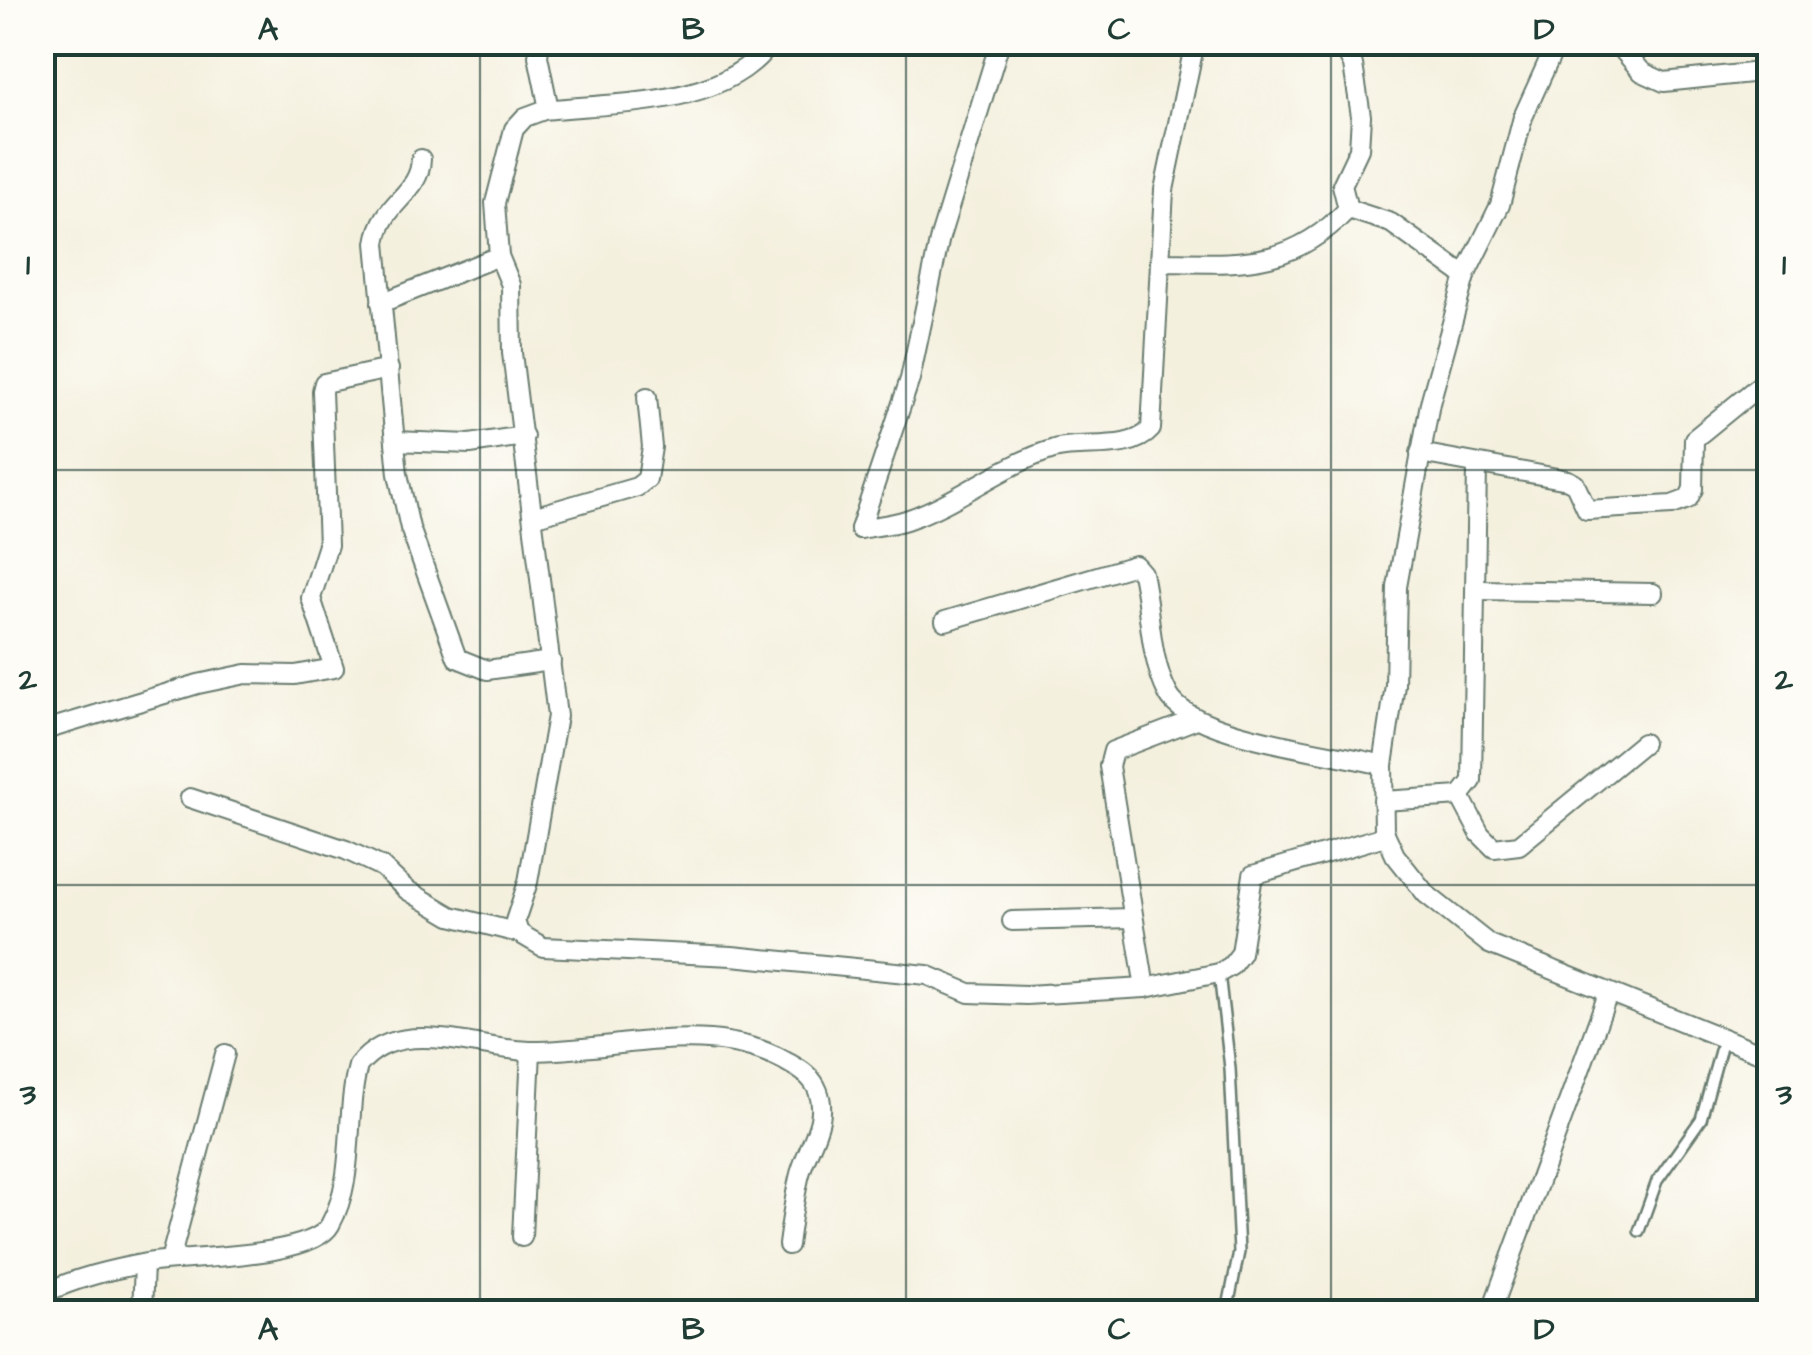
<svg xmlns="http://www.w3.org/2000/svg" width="1812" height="1355" font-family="'Architects Daughter',sans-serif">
  <rect width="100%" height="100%" fill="#fdfcf7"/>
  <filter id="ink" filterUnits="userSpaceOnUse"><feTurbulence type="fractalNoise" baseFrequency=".01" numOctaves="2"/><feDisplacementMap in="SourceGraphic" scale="20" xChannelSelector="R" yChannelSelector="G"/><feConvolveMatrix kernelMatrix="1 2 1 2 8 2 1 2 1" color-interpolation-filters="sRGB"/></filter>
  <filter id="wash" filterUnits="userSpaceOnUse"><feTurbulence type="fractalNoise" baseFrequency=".0048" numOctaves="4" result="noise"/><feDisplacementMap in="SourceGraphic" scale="40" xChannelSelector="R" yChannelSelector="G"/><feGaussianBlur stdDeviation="2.25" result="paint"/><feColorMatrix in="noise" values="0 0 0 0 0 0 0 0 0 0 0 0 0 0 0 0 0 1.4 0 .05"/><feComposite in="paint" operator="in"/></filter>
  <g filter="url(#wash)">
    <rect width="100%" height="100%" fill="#f4f0de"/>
  </g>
  <g filter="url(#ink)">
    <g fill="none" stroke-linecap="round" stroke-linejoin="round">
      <defs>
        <g id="lane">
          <path d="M 1219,973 L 1230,1068 L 1239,1252 L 1227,1312"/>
          <path d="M 1639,1231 L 1657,1181 L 1701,1119 L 1723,1040"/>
        </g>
        <g id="street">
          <path d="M 540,42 L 538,56 L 549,109"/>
          <path d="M 767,42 L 809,42"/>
          <path d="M 1341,42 L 1353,65 L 1361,116 L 1359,149 L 1342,185 L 1348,209 L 1391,223 L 1465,276"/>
          <path d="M 1557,42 L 1523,117 L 1500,205 L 1465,276 L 1430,403 L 1397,587 L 1395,685 L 1383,765 L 1384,831 L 1395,855 L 1426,894 L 1489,944 L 1770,1057"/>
          <path d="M 1616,42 L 1642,72 L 1664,82 L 1770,71"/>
          <path d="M 768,46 C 720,108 615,102 544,110 L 525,117 L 514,129 L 495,203 L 499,256 L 511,285 L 512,353 L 557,716 L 528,882 L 515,921 L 519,933 L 543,947 L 732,956 L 927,975 L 969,993 L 1026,995 L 1145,988 L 1219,973 L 1231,966 L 1241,953 L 1253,875 L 1385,836"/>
          <path d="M 421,159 C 420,195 382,201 376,243 L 398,474 L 410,528 L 457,658 L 487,670 L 551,661"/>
          <path d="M 1160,262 C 1238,263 1290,270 1348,209"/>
          <path d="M 381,303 L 499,256"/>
          <path d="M 395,441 L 470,444 L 524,436"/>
          <path d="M 1420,453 L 1568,480 L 1575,484 L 1587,510 L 1672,505 L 1688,499 L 1693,489 L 1694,439 L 1770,377"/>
          <path d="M 533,517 L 637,487 L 647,479 L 652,447 L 647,397"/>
          <path d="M 860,529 C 875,526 891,525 906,520 C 958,503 1001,465 1054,449 C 1083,441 1130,453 1151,429 L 1164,190 L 1195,42"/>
          <path d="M 860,529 L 910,379 L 940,237 L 1000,42"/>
          <path d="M 1478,590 L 1653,593"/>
          <path d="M 945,621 L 1135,565 L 1142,573 C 1151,612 1149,657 1168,694 C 1189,737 1335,752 1383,765"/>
          <path d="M 42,731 L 198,684 L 246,674 L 295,675 L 334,668 L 311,598 L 328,545 L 322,391 L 324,383 L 389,369"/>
          <path d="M 1460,796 L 1480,834 L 1494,848 L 1519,845 L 1643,743"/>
          <path d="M 190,798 L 346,850 L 382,867 L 407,890 L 451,916 L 519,933"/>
          <path d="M 1383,801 L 1460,796 L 1472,781 L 1477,466"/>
          <path d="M 1012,921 L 1133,918"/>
          <path d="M 1145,988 L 1109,766 L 1113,751 L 1194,720"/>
          <path d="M 522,1237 L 531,1051"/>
          <path d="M 170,1260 L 225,1054"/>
          <path d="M 42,1294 C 76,1278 109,1270 146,1263 C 184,1257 312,1258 330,1225 C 357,1176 344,1118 358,1066 C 398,1014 475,1050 530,1051 C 614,1052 708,1018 785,1061 C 799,1069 812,1075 818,1091 C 830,1122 805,1149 799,1178 C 794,1200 791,1223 788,1245"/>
          <path d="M 142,1312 L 144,1264"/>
          <path d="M 1491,1312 L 1608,994"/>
        </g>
      </defs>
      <use href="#lane" stroke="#6a7c70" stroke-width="14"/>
      <use href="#street" stroke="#6a7c70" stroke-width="22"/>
      <use href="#lane" stroke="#fff" stroke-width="9"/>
      <use href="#street" stroke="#fff" stroke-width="18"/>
    </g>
  </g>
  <path fill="none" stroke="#1f3d34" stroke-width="2.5" stroke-opacity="0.55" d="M 480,42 L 480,1312M 906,42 L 906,1312M 1331,42 L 1331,1312M 42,470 L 1770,470M 42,885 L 1770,885"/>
  <rect width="1812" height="1355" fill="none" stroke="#fdfcf7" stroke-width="110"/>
  <rect x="55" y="55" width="1702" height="1245" fill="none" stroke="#1f3d34" stroke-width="4"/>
  <g font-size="32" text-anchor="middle" font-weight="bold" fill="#1f3d34">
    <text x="268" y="39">A</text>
    <text x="693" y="39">B</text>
    <text x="1119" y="39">C</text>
    <text x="1544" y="39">D</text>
    <text x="28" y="274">1</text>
    <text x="1784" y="274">1</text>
    <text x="28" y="689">2</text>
    <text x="1784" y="689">2</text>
    <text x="28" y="1104">3</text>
    <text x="1784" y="1104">3</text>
    <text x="268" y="1339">A</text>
    <text x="693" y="1339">B</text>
    <text x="1119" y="1339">C</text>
    <text x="1544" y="1339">D</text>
  </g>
</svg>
